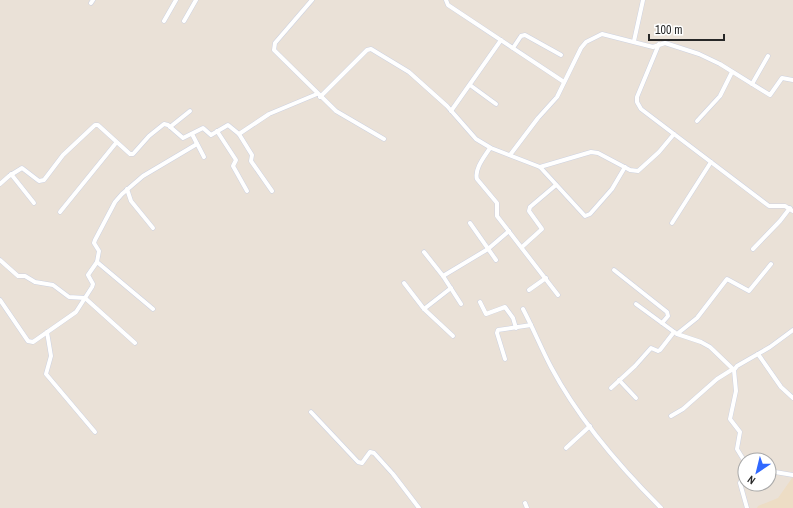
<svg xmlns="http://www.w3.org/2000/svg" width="793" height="508" font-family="'Archivo Narrow',sans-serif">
  <rect width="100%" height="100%" fill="#eae1d7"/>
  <path fill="#edddc5" d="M 792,478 L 793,478 L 793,508 L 757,508 L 758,506 L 778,498 Z"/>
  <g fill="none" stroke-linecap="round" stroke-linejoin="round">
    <defs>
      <g id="minor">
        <path d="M 312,0 L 275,43 L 274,50 L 336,111 L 384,139"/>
        <path d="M 446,0 L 448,5 L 564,82"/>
        <path d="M 91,3 L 93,0"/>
        <path d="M 164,21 L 176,0"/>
        <path d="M 184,21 L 196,0"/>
        <path d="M 634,41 L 643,0"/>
        <path d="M 659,44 L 637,97 L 637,102 L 641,109 L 769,206 L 785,206 L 793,211"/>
        <path d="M 513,48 L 521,36 L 525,35 L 561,55"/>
        <path d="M 752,84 L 768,56"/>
        <path d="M 470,85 L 496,104"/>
        <path d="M 320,97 L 367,50 L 371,49 L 409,72 L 447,106 L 476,139 L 491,148 L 540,167 L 591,152 L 598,153 L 630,170 L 638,171 L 659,152 L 674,134"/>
        <path d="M 451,111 L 501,40"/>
        <path d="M 697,121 L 720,96 L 732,72"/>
        <path d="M 170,127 L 190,111"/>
        <path d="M 217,131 L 236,160 L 233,166 L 247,191"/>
        <path d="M 192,134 L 204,157"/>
        <path d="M 239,134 L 252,155 L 251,161 L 272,191"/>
        <path d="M 490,148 C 485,156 474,169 477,179 L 497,203 L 497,216 L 558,295"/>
        <path d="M 510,155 L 538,118 L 557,97 L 581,48 L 586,42 L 602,34 L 653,47 L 665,43 L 699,54 L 720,64 L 770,95 L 782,78 L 793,80"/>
        <path d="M 540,167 L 585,216 L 590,214 L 612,189 L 625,167"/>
        <path d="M 11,174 L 34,203"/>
        <path d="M 0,184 L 9,176 L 22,168 L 39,181 L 44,180 L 63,155 L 95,125 L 98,125 L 130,154 L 133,154 L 149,136 L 164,124 L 168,125 L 183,138 L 203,128 L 211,135 L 228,125 L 239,134 L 269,114 L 317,94"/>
        <path d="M 127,189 L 131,201 L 153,228"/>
        <path d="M 60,212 L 116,143"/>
        <path d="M 470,223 L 496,260"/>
        <path d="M 672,223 L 711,162"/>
        <path d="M 522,247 L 542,229 L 529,211 L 530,207 L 556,185"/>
        <path d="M 753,249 L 780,221 L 790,208"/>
        <path d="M 424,252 L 443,276 L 461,304"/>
        <path d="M 0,260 L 18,276 L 25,276 L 35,282 L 53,285 L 69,297 L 85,298 L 135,343"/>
        <path d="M 97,262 L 99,251 L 94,243 L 95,240 L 115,202 L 122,194 L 143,176 L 197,144"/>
        <path d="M 614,270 L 667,312 L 668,316 L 662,323"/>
        <path d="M 443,276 L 488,249 L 509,231"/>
        <path d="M 404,283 L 424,309 L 453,336"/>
        <path d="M 529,290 L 546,278"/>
        <path d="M 0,300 L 28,341 L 33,342 L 76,312 L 92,287 L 93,284 L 88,275 L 97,262 L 153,309"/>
        <path d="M 480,302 L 486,314 L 505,307 L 513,318 L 516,328"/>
        <path d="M 636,304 L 677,334 L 701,342 L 710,347 L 734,370"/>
        <path d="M 424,309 L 451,288"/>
        <path d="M 523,309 C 533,328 541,348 551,367 C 579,420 619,466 661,508"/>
        <path d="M 47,332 L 51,356 L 46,374 L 95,432"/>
        <path d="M 677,334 L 697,318 L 727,279 L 749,291 L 771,264"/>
        <path d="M 758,354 L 781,387 L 793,398"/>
        <path d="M 505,359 L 497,333 L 498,330 L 531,325"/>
        <path d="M 619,380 L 636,398"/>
        <path d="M 611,388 L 635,366 L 651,348 L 658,351 L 660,350 L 674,332"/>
        <path d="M 311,412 L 358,462 L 362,463 L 370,452 L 374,453 L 393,474 L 419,508"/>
        <path d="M 671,416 L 683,409 L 717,379 L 733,369"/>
        <path d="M 566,448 L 590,426"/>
        <path d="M 745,462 L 737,449 L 740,432 L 730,419 L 736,391 L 734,370 L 737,366 L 770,347 L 793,330"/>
        <path d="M 769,471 L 793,475"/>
        <path d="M 745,474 L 740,483 L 747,508"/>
        <path d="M 525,503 L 527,508"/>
      </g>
    </defs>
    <use href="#minor" stroke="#cdd2e1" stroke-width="5"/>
    <use href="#minor" stroke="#fff" stroke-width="4"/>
  </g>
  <g transform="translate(757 472) rotate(215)"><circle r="19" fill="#ffffff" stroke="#a9a9a9"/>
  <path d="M0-3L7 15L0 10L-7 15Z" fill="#3068ff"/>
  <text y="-6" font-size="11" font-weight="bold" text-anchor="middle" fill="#272727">N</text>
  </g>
  <path d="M649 34v6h75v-6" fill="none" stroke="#272727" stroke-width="2"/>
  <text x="655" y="34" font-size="12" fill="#272727" stroke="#ffffff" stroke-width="3" paint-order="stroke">100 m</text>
</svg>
